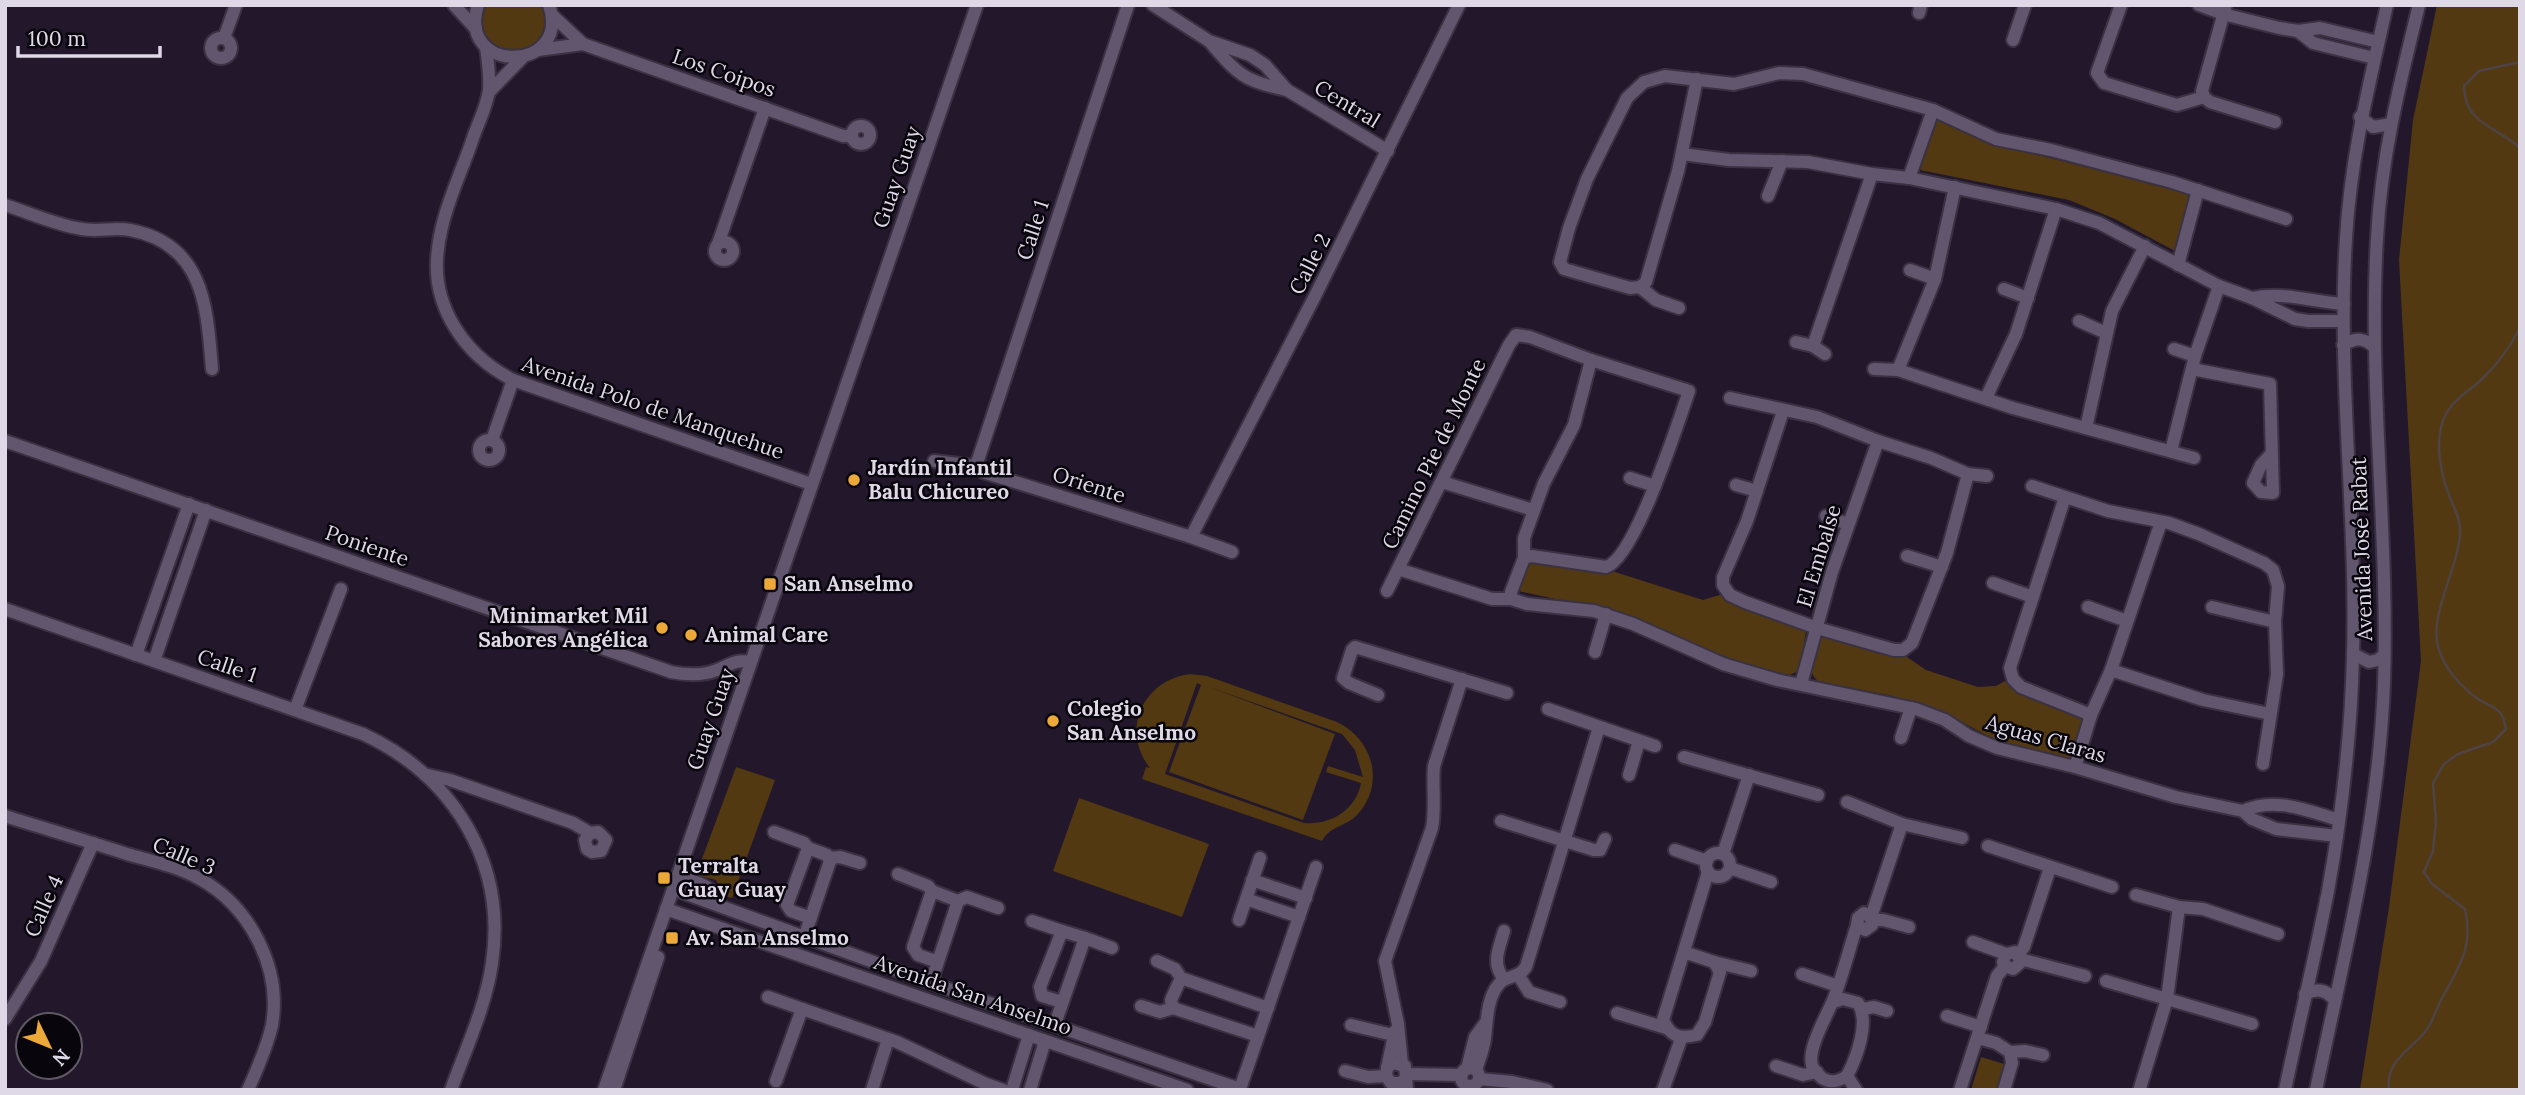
<svg xmlns="http://www.w3.org/2000/svg" width="2525" height="1095" font-family="Lora,serif">
  <rect width="100%" height="100%" fill="#22172b"/>
  <g fill="#523911" fill-rule="evenodd">
    <path d="M 486,5 L 542,5 C 550,26 539,53 514,52 C 489,52 475,26 486,5 Z"/>
    <path d="M 2437,5 L 2520,5 L 2520,1090 L 2360,1090 L 2389,907 L 2421,661 L 2399,260 L 2413,120 Z"/>
    <path d="M 1936,116 L 1991,143 L 2192,194 L 2175,251 L 2115,219 L 2069,200 L 1920,170 Z"/>
    <path d="M 1527,557 L 1615,572 L 1703,600 L 1723,594 L 1801,624 L 1806,631 L 1800,670 L 1788,676 L 1690,646 L 1593,607 L 1518,591 Z"/>
    <path d="M 1830,634 L 1901,653 L 1926,670 L 1978,687 L 1996,686 L 2005,681 L 2022,694 L 2079,716 L 2084,722 L 2075,754 L 2070,759 L 2062,759 L 1997,741 L 1947,714 L 1889,695 L 1819,682 C 1804,670 1813,655 1818,639 Z"/>
    <path d="M 1190,674 L 1207,676 L 1337,722 C 1373,739 1386,784 1357,815 C 1344,828 1331,825 1322,841 L 1142,779 L 1146,767 L 1150,768 C 1120,730 1143,680 1190,674 ZM 1197,683 L 1201,685 L 1169,772 L 1303,820 L 1335,734 L 1206,686 L 1342,734 L 1355,750 L 1363,777 L 1328,766 L 1326,772 L 1361,783 C 1356,810 1331,825 1304,823 L 1165,774 Z"/>
    <path d="M 736,767 L 775,780 L 732,898 L 724,896 L 716,880 L 696,875 Z"/>
    <path d="M 1079,798 L 1209,844 L 1182,917 L 1053,871 Z"/>
    <path d="M 1981,1057 L 2004,1064 L 1997,1090 L 1971,1090 Z"/>
  </g>
  <g fill="none" stroke-linecap="round" stroke-linejoin="round">
    <g stroke="#4e4345" stroke-width="2.5">
      <path d="M 2520,62 L 2479,71 L 2464,86 C 2465,125 2495,125 2520,148"/>
      <path d="M 2389,1090 C 2385,1062 2409,1051 2424,1033 C 2433,1023 2435,1011 2441,1000 C 2459,967 2474,947 2465,909 L 2432,884 L 2424,872 L 2433,851 L 2436,821 L 2433,783 L 2444,764 L 2458,754 L 2493,742 L 2506,729 C 2505,724 2503,717 2501,714 C 2497,707 2485,704 2478,699 C 2462,688 2445,669 2439,650 C 2427,617 2460,566 2460,531 C 2461,519 2453,507 2449,495 C 2440,471 2433,437 2447,412 C 2456,397 2470,391 2482,379 C 2497,365 2510,347 2520,328"/>
    </g>
    <defs>
      <g id="minor">
        <path d="M 454,5 L 476,29"/>
        <path d="M 478,5 C 456,75 572,73 549,5"/>
        <path d="M 1153,5 L 1209,41 L 1250,55 L 1265,65 L 1287,90 L 1388,151"/>
        <path d="M 2121,5 L 2097,73 L 2104,83 L 2177,105 L 2204,97"/>
        <path d="M 2199,5 L 2223,14 L 2279,28 L 2298,31 L 2320,28 L 2378,42"/>
        <path d="M 2226,5 L 2202,91 L 2204,97 L 2210,102 L 2275,122"/>
        <path d="M 1919,13 L 1921,5"/>
        <path d="M 552,15 L 583,44 L 843,136 L 852,136"/>
        <path d="M 2298,31 L 2313,43 L 2374,58"/>
        <path d="M 224,38 L 236,5"/>
        <circle cx="221" cy="48" r="10"/>
        <path d="M 2013,40 L 2025,5"/>
        <path d="M 1210,42 C 1237,74 1245,82 1287,90"/>
        <path d="M 486,47 C 488,61 490,76 489,90 C 487,107 477,125 472,141 C 460,176 442,212 438,249 C 430,305 464,355 513,380 L 811,484"/>
        <path d="M 538,50 L 583,44"/>
        <path d="M 1697,79 L 1678,171 L 1646,282 L 1640,287 L 1630,288 L 1564,269 L 1560,262 L 1569,228 L 1587,179 L 1627,98 L 1644,82 L 1665,76 L 1734,84 L 1779,73 L 1803,74 L 1933,110 L 1996,139 L 2051,150 L 2172,182 L 2286,219"/>
        <path d="M 489,92 L 522,58"/>
        <path d="M 2360,117 L 2373,127 L 2391,124"/>
        <circle cx="861" cy="135" r="9"/>
        <path d="M 1682,154 L 1729,160 L 1808,162 L 1872,174 L 1909,178 L 2056,209 L 2099,223 L 2219,286 L 2252,298 L 2295,319 L 2308,321 L 2343,321"/>
        <path d="M 1909,178 L 1933,110"/>
        <path d="M 1768,196 L 1782,161"/>
        <path d="M 5,205 C 30,213 56,225 82,229 C 98,232 114,227 130,230 C 205,244 207,309 212,369"/>
        <circle cx="724" cy="251" r="9"/>
        <path d="M 718,244 L 765,108"/>
        <path d="M 2178,265 L 2198,190"/>
        <path d="M 1910,270 L 1935,279"/>
        <path d="M 1640,287 L 1656,300 L 1679,308"/>
        <path d="M 2004,289 L 2028,298"/>
        <path d="M 2252,298 C 2283,291 2312,302 2344,304"/>
        <path d="M 2079,321 L 2106,333"/>
        <path d="M 1796,342 L 1813,346 L 1825,354"/>
        <path d="M 2343,345 C 2355,338 2364,337 2374,347"/>
        <path d="M 1813,346 L 1872,174"/>
        <path d="M 2174,349 L 2195,356"/>
        <path d="M 1874,369 L 1898,370 L 2013,408 L 2194,458"/>
        <path d="M 2192,369 L 2270,384 L 2273,493 L 2261,492 L 2253,483 L 2261,465 L 2272,453"/>
        <path d="M 1898,370 L 1935,279 L 1955,187"/>
        <path d="M 1730,398 L 1817,417 L 1878,441 L 1931,458 L 1968,474 L 1987,476"/>
        <path d="M 1986,398 L 2016,334 L 2056,209"/>
        <path d="M 1783,411 L 1747,521 L 1723,577 L 1723,585 L 1730,595 L 1745,602 L 1817,628 L 1894,650 L 1903,650 L 1912,643 L 1947,553 L 1968,474"/>
        <path d="M 2086,428 L 2112,311 L 2145,246"/>
        <circle cx="489" cy="450" r="10"/>
        <path d="M 492,440 L 513,380"/>
        <path d="M 5,441 L 671,672 C 686,675 702,676 717,670 C 730,665 736,659 750,662"/>
        <path d="M 2171,451 L 2195,356 L 2219,286"/>
        <path d="M 934,461 L 976,466 L 983,472 L 1191,537 L 1232,552"/>
        <path d="M 976,466 L 1128,5"/>
        <path d="M 1630,478 L 1655,486"/>
        <path d="M 1442,482 L 1533,510"/>
        <path d="M 1736,485 L 1757,491"/>
        <path d="M 2032,486 L 2108,511 L 2169,523 L 2199,534 L 2264,563 L 2273,570 L 2278,586 L 2275,622 L 2277,674 L 2263,764"/>
        <path d="M 2065,497 L 2010,668 L 2013,679 L 2021,687 L 2091,715"/>
        <path d="M 1826,516 L 1848,524"/>
        <path d="M 1191,537 L 1316,294 L 1459,5"/>
        <path d="M 1907,556 L 1942,567"/>
        <path d="M 1398,569 L 1492,599 L 1511,599 L 1527,604 L 1594,611 L 1633,624 L 1723,664 L 1777,680 L 1916,709 L 1945,720 L 1969,736 L 1997,748 L 2075,767 L 2176,797 L 2243,811 L 2252,819 L 2276,829 L 2337,836"/>
        <path d="M 1993,583 L 2033,597"/>
        <path d="M 1387,591 L 1509,345 L 1516,335 L 1530,337 L 1591,360 L 1689,391 C 1678,423 1635,558 1606,567 L 1532,556 L 1524,558"/>
        <path d="M 1511,599 L 1511,592 L 1524,558 L 1524,538 L 1544,483 L 1574,425 L 1591,360"/>
        <path d="M 2088,607 L 2127,621"/>
        <path d="M 2212,607 L 2275,622"/>
        <path d="M 5,609 L 363,734 C 453,776 507,862 492,963 C 486,1006 466,1048 451,1090"/>
        <path d="M 1595,652 L 1606,614"/>
        <path d="M 2353,654 L 2369,662 L 2378,660 L 2384,655"/>
        <path d="M 136,655 L 189,504"/>
        <path d="M 154,661 L 206,510"/>
        <path d="M 2111,670 L 2203,700 L 2270,714"/>
        <path d="M 1801,684 L 1832,572 L 1878,441"/>
        <path d="M 1378,695 L 1349,683 L 1343,678 L 1352,650 L 1355,647 L 1507,693"/>
        <path d="M 1548,709 L 1655,746"/>
        <path d="M 295,710 L 341,589"/>
        <path d="M 1901,738 L 1911,708"/>
        <path d="M 1684,757 L 1818,795"/>
        <path d="M 2075,767 L 2091,715 L 2111,670 L 2161,522"/>
        <path d="M 428,775 L 450,780 L 573,823 L 590,833 L 598,832 L 606,840 L 601,851 L 592,852 L 587,849 L 585,840 L 590,833"/>
        <path d="M 1629,775 L 1639,741"/>
        <path d="M 1847,802 L 1902,824 L 1962,838"/>
        <path d="M 2243,811 C 2275,796 2308,811 2339,820"/>
        <path d="M 5,816 C 46,829 87,841 127,854 C 151,861 176,866 198,878 C 249,905 282,967 272,1025 C 267,1048 257,1069 248,1090"/>
        <path d="M 1501,821 L 1594,850 L 1600,850 L 1605,839"/>
        <path d="M 774,832 L 804,843 L 808,848"/>
        <path d="M 1988,846 L 2112,887"/>
        <path d="M 1675,850 L 1707,861"/>
        <circle cx="1718" cy="865" r="12"/>
        <path d="M 1723,854 L 1749,775"/>
        <path d="M 829,858 L 840,857 L 860,863"/>
        <path d="M 1730,868 L 1771,882"/>
        <path d="M 898,874 L 928,886 L 932,891"/>
        <path d="M 685,878 C 703,884 713,887 720,905"/>
        <path d="M 1252,880 L 1306,898"/>
        <path d="M 681,892 L 931,983 L 1240,1089 L 1316,867"/>
        <path d="M 2136,895 L 2179,907 L 2203,909 L 2278,934"/>
        <path d="M 1246,899 L 1299,917"/>
        <path d="M 958,901 L 967,897 L 998,908"/>
        <path d="M 666,909 L 1187,1090"/>
        <path d="M 1239,920 L 1260,858"/>
        <path d="M 1873,920 L 1883,920 L 1909,927"/>
        <path d="M 1032,921 L 1062,931"/>
        <path d="M 1857,925 L 1865,930 L 1872,925 L 1871,917 L 1902,824"/>
        <path d="M 1504,931 C 1499,949 1491,963 1504,979"/>
        <path d="M 804,938 L 830,861 L 827,855 L 808,848 L 787,905 L 791,911 L 811,918"/>
        <path d="M 1085,938 L 1112,948"/>
        <path d="M 1973,942 L 2006,954"/>
        <path d="M 1684,952 L 1714,962 L 1720,972 L 1705,1022 L 1697,1035 C 1679,1039 1671,1037 1663,1020 L 1708,872"/>
        <path d="M 2018,955 L 2024,947 L 2050,868"/>
        <path d="M 2020,959 L 2020,963 L 2013,969 L 2005,966 L 2003,962 L 2006,954 L 2015,952 L 2020,959 L 2085,976"/>
        <path d="M 1157,961 L 1175,969 L 1181,978 L 1268,1008"/>
        <path d="M 1714,962 L 1751,971"/>
        <path d="M 1802,974 L 1838,986"/>
        <path d="M 1519,976 L 1529,992 L 1560,1002"/>
        <path d="M 2106,981 L 2252,1024"/>
        <path d="M 931,983 L 958,901 L 932,891 L 913,947 L 918,955 L 938,962"/>
        <path d="M 2305,994 C 2316,988 2327,989 2335,1001"/>
        <path d="M 768,997 L 897,1042 L 986,1084 L 1003,1090"/>
        <path d="M 1833,1002 L 1843,999 L 1858,1003 C 1870,1021 1857,1057 1847,1076 C 1839,1081 1831,1084 1822,1078 C 1819,1075 1813,1070 1812,1065 C 1807,1048 1828,1014 1834,998 C 1843,974 1849,950 1857,925 L 1858,918 L 1864,913 L 1871,917"/>
        <path d="M 1141,1006 L 1160,1012 L 1173,1008 L 1258,1036"/>
        <path d="M 1173,1008 L 1171,1000 L 1181,978"/>
        <path d="M 1863,1009 L 1874,1007 L 1887,1011"/>
        <path d="M 1617,1013 L 1666,1028"/>
        <path d="M 1947,1016 L 1981,1027"/>
        <path d="M 5,1019 L 41,961 L 93,843"/>
        <path d="M 1055,1024 L 1085,938 L 1062,931 L 1040,987 L 1042,996 L 1062,1002"/>
        <path d="M 1351,1025 L 1393,1035"/>
        <path d="M 1978,1038 L 1996,1043 L 2010,1052 L 2012,1063 L 2004,1090"/>
        <path d="M 2010,1052 L 2025,1051 L 2043,1055"/>
        <path d="M 1402,1064 L 1398,1024 L 1385,961 L 1432,828 C 1436,807 1432,786 1434,766 L 1462,679"/>
        <path d="M 1776,1066 L 1803,1075 L 1817,1072"/>
        <path d="M 1387,1068 L 1395,1031"/>
        <circle cx="1470" cy="1077" r="9"/>
        <path d="M 1467,1069 L 1475,1037 L 1486,1022"/>
        <path d="M 1476,1070 C 1479,1060 1484,1049 1485,1038 C 1487,1021 1487,997 1499,984 C 1507,974 1517,980 1526,967 L 1599,727"/>
        <path d="M 1345,1071 L 1368,1077 L 1386,1076"/>
        <path d="M 1407,1074 L 1462,1075"/>
        <path d="M 1847,1076 L 1856,1090"/>
        <path d="M 1479,1079 L 1512,1082 L 1547,1090"/>
        <path d="M 1404,1080 L 1400,1083 L 1391,1083 L 1386,1076 L 1387,1068 L 1393,1063 L 1405,1066 L 1407,1090"/>
        <path d="M 776,1081 L 802,1009"/>
        <path d="M 2140,1088 L 2167,999 L 2179,907"/>
        <path d="M 604,1090 L 977,5"/>
        <path d="M 614,1090 L 658,957"/>
        <path d="M 872,1090 L 888,1039"/>
        <path d="M 1012,1090 L 1029,1035"/>
        <path d="M 1030,1090 L 1045,1041"/>
        <path d="M 1663,1090 L 1681,1039"/>
        <path d="M 1960,1090 L 1997,976 L 2005,966"/>
        <path d="M 2285,1090 C 2299,1023 2315,957 2328,891 C 2342,813 2351,735 2353,656 C 2357,516 2337,377 2346,238 C 2351,155 2369,85 2387,5"/>
        <path d="M 2316,1090 C 2344,955 2379,822 2384,683 C 2389,535 2368,386 2377,238 C 2381,158 2400,82 2419,5"/>
      </g>
    </defs>
    <use href="#minor" stroke="#3a3242" stroke-width="16"/>
    <use href="#minor" stroke="#62556e" stroke-width="12"/>
  </g>
  <g fill="#eca93a" stroke="#09050d" stroke-width="2.5">
    <circle cx="854" cy="480" r="7"/>
    <rect x="763" y="577" width="14" height="14" rx="3.5"/>
    <circle cx="662" cy="628" r="7"/>
    <circle cx="691" cy="635" r="7"/>
    <circle cx="1053" cy="721" r="7"/>
    <rect x="657" y="871" width="14" height="14" rx="3.5"/>
    <rect x="665" y="931" width="14" height="14" rx="3.5"/>
  </g>
  <g text-anchor="middle" stroke-width="5" stroke-linejoin="round" paint-order="stroke">
    <g font-size="21" fill="#dfd8e7" stroke="#09050d">
      <text transform="translate(724 73) rotate(19)" y="7">Los Coipos</text>
      <text transform="translate(1347 104) rotate(31)" y="7">Central</text>
      <text transform="translate(897 177) rotate(-71)" y="7">Guay Guay</text>
      <text transform="translate(1033 230) rotate(-72)" y="7">Calle 1</text>
      <text transform="translate(1310 264) rotate(-63)" y="7">Calle 2</text>
      <text transform="translate(653 408) rotate(19)" y="7">Avenida Polo de Manquehue</text>
      <text transform="translate(1434 454) rotate(-64)" y="7">Camino Pie de Monte</text>
      <text transform="translate(1089 485) rotate(18)" y="7">Oriente</text>
      <text transform="translate(367 546) rotate(19)" y="7">Poniente</text>
      <text transform="translate(2362 549) rotate(-92)" y="7">Avenida José Rabat</text>
      <text transform="translate(1819 556) rotate(-73)" y="7">El Embalse</text>
      <text transform="translate(227 666) rotate(19)" y="7">Calle 1</text>
      <text transform="translate(711 719) rotate(-71)" y="7">Guay Guay</text>
      <text transform="translate(2046 739) rotate(16)" y="7">Aguas Claras</text>
      <text transform="translate(184 856) rotate(23)" y="7">Calle 3</text>
      <text transform="translate(44 906) rotate(-66)" y="7">Calle 4</text>
      <text transform="translate(973 995) rotate(19)" y="7">Avenida San Anselmo</text>
    </g>
    <g font-size="21" font-weight="bold" fill="#dfd8e7" stroke="#09050d" text-anchor="start">
      <text x="868" y="475">Jardín Infantil<tspan x="868" dy="24">Balu Chicureo</tspan></text>
      <text x="784" y="591">San Anselmo</text>
      <text x="648" y="623" text-anchor="end">Minimarket Mil<tspan x="648" dy="24">Sabores Angélica</tspan></text>
      <text x="705" y="642">Animal Care</text>
      <text x="1067" y="716">Colegio<tspan x="1067" dy="24">San Anselmo</tspan></text>
      <text x="678" y="873">Terralta<tspan x="678" dy="24">Guay Guay</tspan></text>
      <text x="686" y="945">Av. San Anselmo</text>
    </g>
  </g>
  <rect width="2525" height="1095" fill="none" stroke="#dfd8e7" stroke-width="14"/>
  <g transform="translate(49 1046) rotate(133)"><circle r="33" fill="#09050d" stroke="#5f5964" stroke-width="2"/>
  <path d="M0-5L12 26L0 18L-12 26Z" fill="#eca93a"/>
  <text y="-10" font-size="19" font-weight="bold" text-anchor="middle" fill="#dfd8e7">N</text>
  </g>
  <path d="M18 46v10h142v-10" fill="none" stroke="#dfd8e7" stroke-width="3.5"/>
  <text x="28" y="46" font-size="21" fill="#dfd8e7" stroke="#09050d" stroke-width="5" paint-order="stroke">100 m</text>
</svg>
